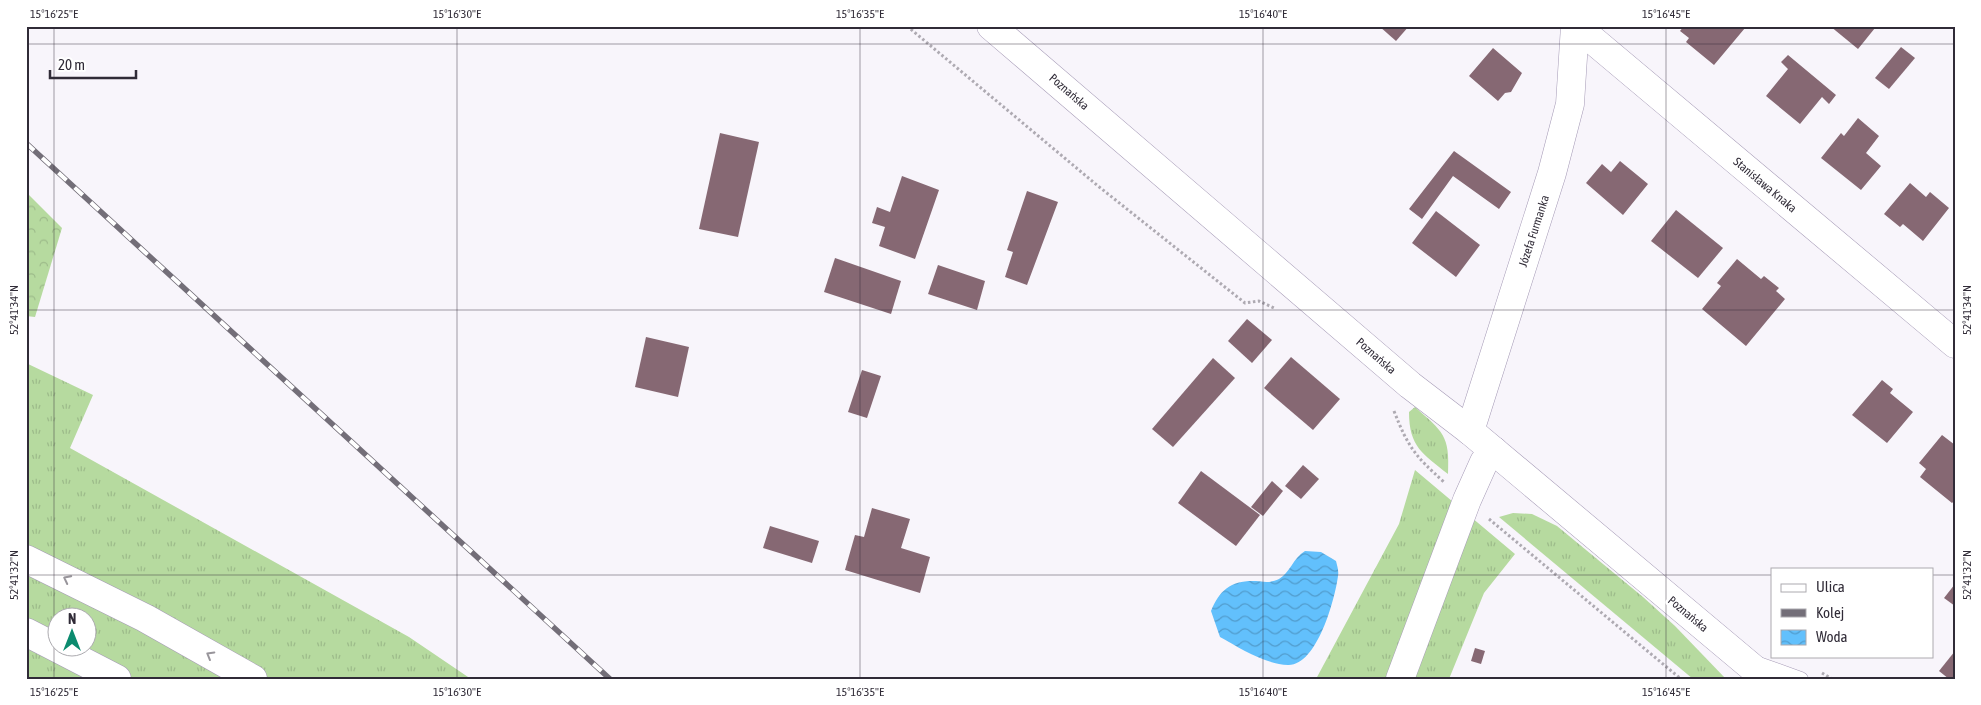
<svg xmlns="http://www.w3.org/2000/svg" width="1981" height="705" font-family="'Asap Condensed',sans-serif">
  <defs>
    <pattern id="grass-tufts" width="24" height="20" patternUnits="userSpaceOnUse" patternTransform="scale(1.25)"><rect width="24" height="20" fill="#b6da9f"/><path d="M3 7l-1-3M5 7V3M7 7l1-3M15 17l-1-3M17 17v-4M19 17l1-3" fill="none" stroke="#9dbb8a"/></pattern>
    <pattern id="forest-crowns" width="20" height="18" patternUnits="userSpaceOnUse" patternTransform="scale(1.25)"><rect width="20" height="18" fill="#b6da9f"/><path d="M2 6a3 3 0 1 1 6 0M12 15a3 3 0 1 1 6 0" fill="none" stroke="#9dbb8a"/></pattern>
    <pattern id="water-waves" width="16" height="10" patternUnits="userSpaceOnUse" patternTransform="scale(1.25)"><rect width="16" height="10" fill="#62c0fc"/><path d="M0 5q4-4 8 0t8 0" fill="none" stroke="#519ccd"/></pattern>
  </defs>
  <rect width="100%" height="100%" fill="#f8f5fb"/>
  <g fill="url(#grass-tufts)" fill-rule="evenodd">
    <path d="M 26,363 L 93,395 L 70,448 L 409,637 L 471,679 L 26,679 ZM 58,618 L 88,618 L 88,648 L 58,648 Z"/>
    <path d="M 1415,407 C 1443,432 1450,435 1448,474 C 1423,454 1409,447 1409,412 Z"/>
    <path d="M 1415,470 L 1515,554 L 1484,593 L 1449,679 L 1316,679 L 1399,524 Z"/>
    <path d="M 1513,513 L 1532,514 L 1557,526 L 1643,597 L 1675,626 L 1726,679 L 1693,679 L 1499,517 Z"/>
  </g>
  <path fill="url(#forest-crowns)" d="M 26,192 L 62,228 L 35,317 L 26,316 Z"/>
  <path fill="url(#water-waves)" d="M 1305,551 L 1321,552 L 1336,561 C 1337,565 1339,571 1338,576 C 1335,599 1317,666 1288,665 C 1264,664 1240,648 1220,637 L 1211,611 C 1220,589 1232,580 1256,581 C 1264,582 1271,583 1279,579 C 1290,573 1293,558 1305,551 Z"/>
  <g fill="#866873">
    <path d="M 1379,26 L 1409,26 L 1396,41 Z"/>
    <path d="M 1684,26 L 1742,26 L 1745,28 L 1714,65 L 1686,42 L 1689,38 L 1680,31 Z"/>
    <path d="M 1830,26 L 1873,26 L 1875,28 L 1858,49 Z"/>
    <path d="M 1901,47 L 1915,58 L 1889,89 L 1875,78 Z"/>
    <path d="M 1493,48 L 1522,73 L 1511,92 L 1505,93 L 1498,101 L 1469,76 Z"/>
    <path d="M 1788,55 L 1836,95 L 1829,104 L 1822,97 L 1800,124 L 1766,96 L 1788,69 L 1781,62 Z"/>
    <path d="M 1858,118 L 1879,136 L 1866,153 L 1881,166 L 1861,190 L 1821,158 L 1841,133 L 1844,136 Z"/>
    <path d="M 720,133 L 759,142 L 738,237 L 699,229 Z"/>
    <path d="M 1454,151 L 1511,192 L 1499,209 L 1453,176 L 1422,219 L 1409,209 Z"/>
    <path d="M 1620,161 L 1648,184 L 1623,215 L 1586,183 L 1602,164 L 1611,172 Z"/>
    <path d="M 902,176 L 939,190 L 915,259 L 879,246 L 885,227 L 872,223 L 877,207 L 890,212 Z"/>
    <path d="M 1910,183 L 1926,197 L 1930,192 L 1949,208 L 1923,241 L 1903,224 L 1900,227 L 1884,214 Z"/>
    <path d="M 1027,191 L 1058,202 L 1027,285 L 1005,277 L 1013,252 L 1007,250 Z"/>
    <path d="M 1676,210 L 1723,248 L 1698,278 L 1651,241 Z"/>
    <path d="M 1436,211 L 1480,245 L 1456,277 L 1412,243 Z"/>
    <path d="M 835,258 L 901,281 L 891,314 L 824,292 Z"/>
    <path d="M 1737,259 L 1761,279 L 1764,276 L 1779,288 L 1776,291 L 1785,299 L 1746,346 L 1702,309 L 1721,286 L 1717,283 Z"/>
    <path d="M 938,265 L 985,281 L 977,310 L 928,294 Z"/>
    <path d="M 1247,319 L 1272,340 L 1252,363 L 1228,341 Z"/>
    <path d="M 646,337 L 689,347 L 678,397 L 635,387 Z"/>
    <path d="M 1291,357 L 1340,399 L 1313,430 L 1264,388 Z"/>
    <path d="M 1213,358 L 1235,378 L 1173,447 L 1152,429 Z"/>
    <path d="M 862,370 L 881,376 L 867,418 L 848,412 Z"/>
    <path d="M 1882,380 L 1893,389 L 1890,393 L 1913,412 L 1887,443 L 1852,415 Z"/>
    <path d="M 1942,435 L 1955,445 L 1955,500 L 1952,503 L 1920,477 L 1926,469 L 1919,463 Z"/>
    <path d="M 1303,465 L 1319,479 L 1301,499 L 1285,486 Z"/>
    <path d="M 1201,471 L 1260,515 L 1236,546 L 1178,503 Z"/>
    <path d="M 1272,481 L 1283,491 L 1263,516 L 1251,507 Z"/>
    <path d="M 872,508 L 910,519 L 901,548 L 930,557 L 920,593 L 845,570 L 855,535 L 864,537 Z"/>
    <path d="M 770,526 L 819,541 L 812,563 L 763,548 Z"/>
    <path d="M 1955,584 L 1955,606 L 1944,598 Z"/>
    <path d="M 1475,648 L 1485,651 L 1481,664 L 1471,661 Z"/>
    <path d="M 1955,651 L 1955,679 L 1949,679 L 1939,671 Z"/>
  </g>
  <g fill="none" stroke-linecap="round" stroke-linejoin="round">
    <defs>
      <path id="service" d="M 1759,664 L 1801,679"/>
      <g id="minor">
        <path d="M 1576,26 L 1955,344"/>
        <path d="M 1470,431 L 1552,173 L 1570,104 L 1575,26"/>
      </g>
      <path id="tertiary" d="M 1400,679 L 1467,500 L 1484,462 L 1494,451"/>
      <path id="secondary" d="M 991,26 L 1410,385 L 1470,431 L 1766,679"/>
      <g id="motorway">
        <path d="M 26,559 L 145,618 L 253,679"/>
        <path d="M 26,632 L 117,679"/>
      </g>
    </defs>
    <use href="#service" stroke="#a59ab6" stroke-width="15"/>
    <use href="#minor" stroke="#a59ab6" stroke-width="29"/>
    <use href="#tertiary" stroke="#a59ab6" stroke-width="29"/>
    <use href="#secondary" stroke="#a59ab6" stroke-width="29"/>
    <use href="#motorway" stroke="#a59ab6" stroke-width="29"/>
    <g stroke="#aeaab2" stroke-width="3" stroke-dasharray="2.5 2.5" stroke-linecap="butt">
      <path d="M 907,26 L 1098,186 L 1245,303 L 1259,301 L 1274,308"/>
      <path d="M 1394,411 C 1408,447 1415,456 1444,482"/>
      <path d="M 1489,519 L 1681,679"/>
      <path d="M 1822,673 L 1832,679"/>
    </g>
    <use href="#service" stroke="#fff" stroke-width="14"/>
    <use href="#minor" stroke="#fff" stroke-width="28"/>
    <use href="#tertiary" stroke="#fff" stroke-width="28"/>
    <use href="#secondary" stroke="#fff" stroke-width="28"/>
    <use href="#motorway" stroke="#fff" stroke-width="28"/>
    <defs>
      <path id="rail" d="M 26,143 L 610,679"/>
    </defs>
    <use href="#rail" stroke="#736e78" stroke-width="5.5"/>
    <use href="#rail" stroke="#fff" stroke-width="4" stroke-dasharray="11" stroke-linecap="butt"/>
  </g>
  <defs><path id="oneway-chevron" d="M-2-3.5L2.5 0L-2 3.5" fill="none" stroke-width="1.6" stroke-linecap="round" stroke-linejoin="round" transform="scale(1.25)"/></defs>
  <g stroke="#98959b">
    <use href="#oneway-chevron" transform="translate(67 579) rotate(-153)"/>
    <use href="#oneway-chevron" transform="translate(210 655) rotate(-150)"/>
  </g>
  <path fill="none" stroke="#302b37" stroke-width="1" stroke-opacity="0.45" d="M 54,26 L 54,679M 457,26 L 457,679M 860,26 L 860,679M 1263,26 L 1263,679M 1666,26 L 1666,679M 26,44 L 1955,44M 26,310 L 1955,310M 26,575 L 1772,575M 1932,575 L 1955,575"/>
  <g text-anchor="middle" stroke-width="5" stroke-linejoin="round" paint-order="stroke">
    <g font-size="12" fill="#302b37" stroke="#fff">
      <text transform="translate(1069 92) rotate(41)" y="4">Poznańska</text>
      <text transform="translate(1765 185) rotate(40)" y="4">Stanisława Knaka</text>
      <text transform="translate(1534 231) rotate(-72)" y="4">Józefa Furmanka</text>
      <text transform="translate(1376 356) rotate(41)" y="4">Poznańska</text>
      <text transform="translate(1688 614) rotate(40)" y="4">Poznańska</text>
    </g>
  </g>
  <rect width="1981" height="705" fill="none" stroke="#ffffff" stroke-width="55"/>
  <rect x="1771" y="568" width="162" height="90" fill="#ffffff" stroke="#acaaaf"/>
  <rect x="1781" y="584" width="25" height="8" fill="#ffffff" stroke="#acaaaf"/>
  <text x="1816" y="592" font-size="15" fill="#302b37">Ulica</text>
  <rect x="1781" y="609" width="25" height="8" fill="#736e78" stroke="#acaaaf"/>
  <text x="1816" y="618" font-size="15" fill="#302b37">Kolej</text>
  <rect x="1781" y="630" width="25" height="15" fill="url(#water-waves)" stroke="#acaaaf"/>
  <text x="1816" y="642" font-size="15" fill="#302b37">Woda</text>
  <g transform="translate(72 632)"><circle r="24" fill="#ffffff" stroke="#acaaaf"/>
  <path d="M0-4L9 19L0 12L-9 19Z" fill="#0c8b6f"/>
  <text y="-8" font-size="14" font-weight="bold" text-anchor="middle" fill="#302b37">N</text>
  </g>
  <path d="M50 70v8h86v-8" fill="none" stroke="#302b37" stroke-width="2.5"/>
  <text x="58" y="70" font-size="15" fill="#302b37" stroke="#ffffff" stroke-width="4" paint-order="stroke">20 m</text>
  <rect x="28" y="28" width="1926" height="650" fill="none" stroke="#302b37" stroke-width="2"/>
  <g font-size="12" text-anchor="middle" fill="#302b37">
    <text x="54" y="18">15°16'25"E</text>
    <text x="457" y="18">15°16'30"E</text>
    <text x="860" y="18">15°16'35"E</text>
    <text x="1263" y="18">15°16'40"E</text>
    <text x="1666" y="18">15°16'45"E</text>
    <text transform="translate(14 310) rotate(-90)" y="4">52°41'34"N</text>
    <text transform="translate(1967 310) rotate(-90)" y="4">52°41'34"N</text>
    <text transform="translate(14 575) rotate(-90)" y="4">52°41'32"N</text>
    <text transform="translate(1967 575) rotate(-90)" y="4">52°41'32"N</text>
    <text x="54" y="696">15°16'25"E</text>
    <text x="457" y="696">15°16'30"E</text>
    <text x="860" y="696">15°16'35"E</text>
    <text x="1263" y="696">15°16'40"E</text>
    <text x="1666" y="696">15°16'45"E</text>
  </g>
</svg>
